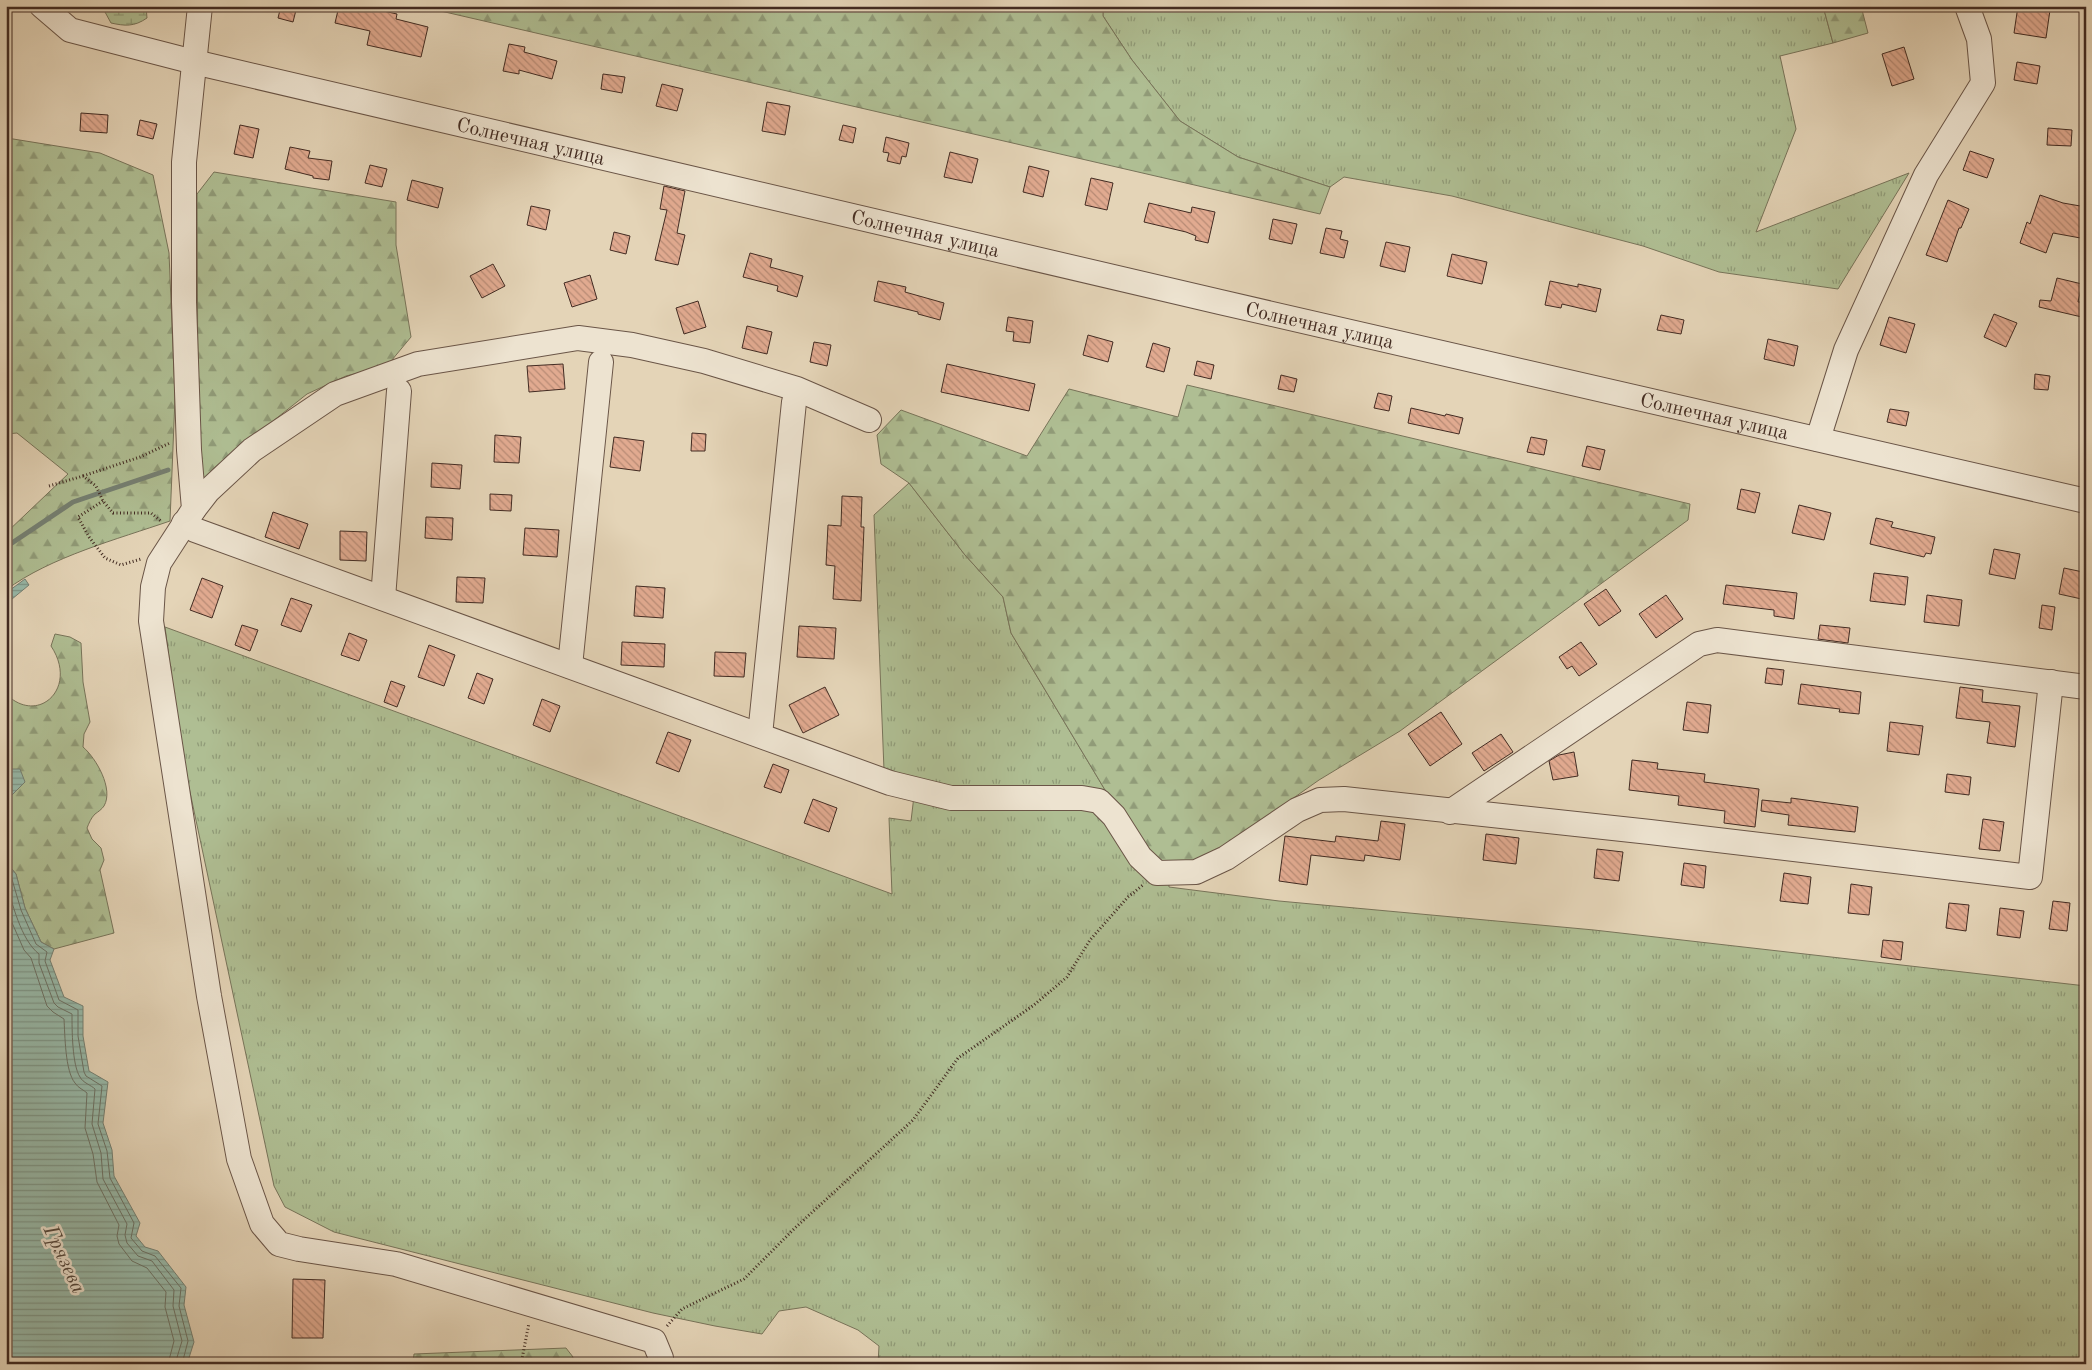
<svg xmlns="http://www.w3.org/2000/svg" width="2092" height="1370" font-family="'Old Standard TT',serif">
  <defs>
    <pattern id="grass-tufts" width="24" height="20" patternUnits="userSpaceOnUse" patternTransform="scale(1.25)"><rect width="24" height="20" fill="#afbe93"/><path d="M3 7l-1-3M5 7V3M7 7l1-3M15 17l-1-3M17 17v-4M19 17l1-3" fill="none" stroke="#909b78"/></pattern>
    <pattern id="forest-firs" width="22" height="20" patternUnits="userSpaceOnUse" patternTransform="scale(1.25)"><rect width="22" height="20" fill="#afbe93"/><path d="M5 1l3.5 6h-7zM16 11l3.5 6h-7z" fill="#909b78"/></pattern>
    <pattern id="wetland-marsh" width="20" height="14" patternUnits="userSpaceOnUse" patternTransform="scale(1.25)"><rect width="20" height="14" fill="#afbe93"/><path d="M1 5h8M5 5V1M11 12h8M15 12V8" fill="none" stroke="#909b78"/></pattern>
    <pattern id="water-rules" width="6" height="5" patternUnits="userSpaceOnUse" patternTransform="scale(1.25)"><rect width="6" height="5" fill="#97b9a9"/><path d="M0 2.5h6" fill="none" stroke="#7d9789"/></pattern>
    <pattern id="building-back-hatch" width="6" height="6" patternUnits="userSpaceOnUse" patternTransform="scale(1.25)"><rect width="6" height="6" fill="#e1aa90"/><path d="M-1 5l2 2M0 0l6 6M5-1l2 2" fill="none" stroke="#b88b75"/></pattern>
  </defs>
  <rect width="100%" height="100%" fill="#e4d4b7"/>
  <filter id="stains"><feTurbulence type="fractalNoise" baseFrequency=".004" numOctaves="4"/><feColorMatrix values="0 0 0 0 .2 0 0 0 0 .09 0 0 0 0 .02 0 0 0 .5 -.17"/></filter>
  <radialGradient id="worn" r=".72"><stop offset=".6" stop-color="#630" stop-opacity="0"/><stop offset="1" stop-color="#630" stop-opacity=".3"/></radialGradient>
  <g fill="url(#grass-tufts)" stroke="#78745a">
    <path d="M 1103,6 L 1555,6 L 1558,9 L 1562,6 L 1823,6 L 1833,43 L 1780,56 L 1796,129 L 1756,232 L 1909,173 L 1838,289 L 1719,272 L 1643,246 L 1452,196 L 1344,177 L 1330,187 L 1238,157 L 1180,121 L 1132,60 L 1103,16 Z"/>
    <path d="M 909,483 L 965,555 L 1003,597 L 1011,633 L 1132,835 L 1168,866 L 1169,887 L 1279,901 L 1594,930 L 2086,986 L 2086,1364 L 878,1364 L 879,1346 L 858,1330 L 806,1307 L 779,1311 L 762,1334 L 715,1326 L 653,1313 L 334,1232 L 285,1207 L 274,1186 L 181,750 L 165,627 L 892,894 L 889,818 L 911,821 L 916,779 L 884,770 L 874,515 Z"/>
  </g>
  <g fill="url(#forest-firs)" stroke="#78745a">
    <path d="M 419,6 L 1103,6 L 1103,16 L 1132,60 L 1180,121 L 1238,157 L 1330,187 L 1320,214 Z"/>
    <path d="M 1823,6 L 1861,6 L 1868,33 L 1833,43 Z"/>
    <path d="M 7,138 L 100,153 L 153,175 L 169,253 L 175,398 L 170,521 C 118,539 50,557 6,590 L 6,533 L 68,474 L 17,433 L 6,434 Z"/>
    <path d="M 214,172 L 396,202 L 396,245 L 411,337 L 387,366 L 346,376 L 307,394 L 214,468 L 202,484 L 198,410 L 197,194 Z"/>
    <path d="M 1187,385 L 1690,504 L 1688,520 L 1400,731 L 1319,780 L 1200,864 L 1168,866 L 1132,835 L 1011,633 L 1003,597 L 965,555 L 909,483 L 881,464 L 877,435 L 901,410 L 1027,456 L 1069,389 L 1178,417 Z"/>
    <path d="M 55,634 L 70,637 L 81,643 L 83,682 L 90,722 L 84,734 L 83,747 C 96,758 114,789 104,806 C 102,809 98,812 95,814 C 91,818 89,823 87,828 L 92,839 L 101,848 L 104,860 L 100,870 L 114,933 L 54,949 L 41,942 L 25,908 L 16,874 L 6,862 L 6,798 L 12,795 L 6,764 L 6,694 C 38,726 79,688 51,646 Z"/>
    <path d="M 566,1348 L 573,1357 L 571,1364 L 413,1364 L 414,1354 Z"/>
  </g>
  <path fill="url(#wetland-marsh)" stroke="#78745a" d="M 106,6 L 146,6 L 147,18 C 134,27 125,26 111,23 L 105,12 Z"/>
  <g fill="url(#water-rules)" stroke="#758073">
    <path d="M 25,579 L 29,585 L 6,604 L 6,593 Z"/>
    <path d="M 6,764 L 8,769 L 20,769 L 25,782 L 12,795 L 6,798 Z"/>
    <path d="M 6,862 L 16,874 L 25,908 L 41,942 L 54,949 L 50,960 L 64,997 L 83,1006 L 83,1036 L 89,1071 L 108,1082 L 103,1123 L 112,1150 L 114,1176 L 140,1223 L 136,1236 L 145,1247 L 158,1251 L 186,1287 L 184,1305 L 194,1342 L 187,1364 L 6,1364 Z"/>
  </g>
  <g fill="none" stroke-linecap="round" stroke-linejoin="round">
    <g stroke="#6c7266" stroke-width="1">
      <path d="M 6,870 L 11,876 L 21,910 L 36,944 L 47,952 L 45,961 L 59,1000 L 78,1010 L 78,1036 L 84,1072 L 86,1076 L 102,1086 L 98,1124 L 107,1151 L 110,1178 L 134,1223 L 131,1238 L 142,1251 L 155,1256 L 181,1288 L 179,1306 L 188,1341 L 182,1364"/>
      <path d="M 6,881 C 12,903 21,940 39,954 L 39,963 L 54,1003 L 58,1007 L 72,1014 C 72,1029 72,1065 80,1077 C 83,1083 91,1085 95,1089 L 92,1124 L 101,1153 L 103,1179 L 127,1224 L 125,1235 L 127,1243 L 138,1256 L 152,1261 L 174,1290 L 173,1306 L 182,1341 L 175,1364"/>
      <path d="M 6,909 L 24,950 L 31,958 L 47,1006 L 53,1012 L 64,1019 C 65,1035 65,1071 75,1083 C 78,1088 84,1090 87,1093 L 85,1128 L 93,1154 L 97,1182 L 119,1225 L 117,1236 L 119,1244 L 132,1261 L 147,1268 L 166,1292 L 165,1307 L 174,1341 L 168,1364"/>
    </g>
    <path stroke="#758073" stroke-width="5" d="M 6,547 L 73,502 L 168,470"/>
  </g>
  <g fill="url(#building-back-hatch)" stroke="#422b22">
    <path d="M 281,6 L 297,6 L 293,22 L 278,18 Z"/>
    <path d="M 339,6 L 361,6 L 397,14 L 396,19 L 428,27 L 421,57 L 367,45 L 370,31 L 335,23 Z"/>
    <path d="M 2018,6 L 2050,10 L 2046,38 L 2014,33 Z"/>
    <path d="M 509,44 L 525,47 L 524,52 L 557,61 L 552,79 L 519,70 L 519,74 L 503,71 Z"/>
    <path d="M 1904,47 L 1914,79 L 1892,86 L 1882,54 Z"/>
    <path d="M 2017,62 L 2040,66 L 2037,84 L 2014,80 Z"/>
    <path d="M 603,74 L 625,77 L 622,93 L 601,89 Z"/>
    <path d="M 662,84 L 683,89 L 677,111 L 656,106 Z"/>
    <path d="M 767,102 L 790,106 L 785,135 L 762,131 Z"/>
    <path d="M 81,113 L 108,115 L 107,133 L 80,131 Z"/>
    <path d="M 140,120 L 157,124 L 153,139 L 137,135 Z"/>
    <path d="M 240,125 L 259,129 L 253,158 L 234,154 Z"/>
    <path d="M 843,125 L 856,128 L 853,143 L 839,140 Z"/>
    <path d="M 2048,128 L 2072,130 L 2071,146 L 2047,145 Z"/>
    <path d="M 886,137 L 909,143 L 906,157 L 902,156 L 900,164 L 887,161 L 889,153 L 883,152 Z"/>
    <path d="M 290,147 L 310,151 L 308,158 L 332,161 L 329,180 L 313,178 L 313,176 L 285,169 Z"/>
    <path d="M 1970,151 L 1994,159 L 1987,178 L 1963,170 Z"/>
    <path d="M 950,152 L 978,159 L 972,183 L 944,177 Z"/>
    <path d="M 370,165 L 387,169 L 382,187 L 365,183 Z"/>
    <path d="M 1029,166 L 1049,171 L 1043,197 L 1023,192 Z"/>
    <path d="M 1091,178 L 1113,183 L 1107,210 L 1085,205 Z"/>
    <path d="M 412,180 L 443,188 L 438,208 L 407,200 Z"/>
    <path d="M 664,186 L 685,191 L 677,233 L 685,235 L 678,265 L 655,260 L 667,210 L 660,209 Z"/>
    <path d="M 2040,195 L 2063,203 L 2086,207 L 2086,239 L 2053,233 L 2046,253 L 2020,243 L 2027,222 L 2030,224 Z"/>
    <path d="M 1948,200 L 1969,209 L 1961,228 L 1959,228 L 1947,262 L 1926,255 Z"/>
    <path d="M 1149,203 L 1191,213 L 1192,207 L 1215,212 L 1208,243 L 1195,240 L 1196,236 L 1186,232 L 1144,222 Z"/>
    <path d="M 531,206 L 550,210 L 546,230 L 527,225 Z"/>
    <path d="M 1273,219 L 1297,224 L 1292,244 L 1269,239 Z"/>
    <path d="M 1326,228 L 1342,231 L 1340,239 L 1348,241 L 1344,258 L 1320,253 Z"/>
    <path d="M 614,232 L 630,236 L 626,254 L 610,250 Z"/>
    <path d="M 1386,242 L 1410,247 L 1405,272 L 1380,266 Z"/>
    <path d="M 750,253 L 772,259 L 770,267 L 803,276 L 797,297 L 777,291 L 778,286 L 743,277 Z"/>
    <path d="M 1452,254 L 1487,262 L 1482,284 L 1447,276 Z"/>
    <path d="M 493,264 L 505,286 L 482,298 L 470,276 Z"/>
    <path d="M 590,275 L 597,299 L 572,307 L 564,283 Z"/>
    <path d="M 2057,278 L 2082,284 L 2078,302 L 2086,302 L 2086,318 L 2039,307 L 2040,300 L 2051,301 Z"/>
    <path d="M 878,281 L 906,287 L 905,292 L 944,303 L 940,320 L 918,314 L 918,312 L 874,301 Z"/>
    <path d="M 1550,281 L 1578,287 L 1578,284 L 1601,289 L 1596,312 L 1562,304 L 1561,308 L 1545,305 Z"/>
    <path d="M 698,301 L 706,327 L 684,334 L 676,308 Z"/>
    <path d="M 1994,314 L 2017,323 L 2006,347 L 1984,337 Z"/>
    <path d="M 1661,315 L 1684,320 L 1681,334 L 1657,330 Z"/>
    <path d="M 1008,317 L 1033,321 L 1030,343 L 1013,341 L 1014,332 L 1006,331 Z"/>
    <path d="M 1889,317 L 1915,324 L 1906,353 L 1880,345 Z"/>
    <path d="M 747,326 L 772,332 L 767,354 L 742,348 Z"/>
    <path d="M 1088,335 L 1113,342 L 1108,362 L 1083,355 Z"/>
    <path d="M 1768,339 L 1798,346 L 1794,366 L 1764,359 Z"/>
    <path d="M 814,342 L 831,345 L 827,366 L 810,362 Z"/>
    <path d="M 1153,343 L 1170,348 L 1164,372 L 1146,367 Z"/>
    <path d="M 1197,361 L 1214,365 L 1211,379 L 1194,375 Z"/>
    <path d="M 563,364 L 565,389 L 529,392 L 527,366 Z"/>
    <path d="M 947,364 L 1035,384 L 1029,411 L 941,392 Z"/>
    <path d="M 2035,374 L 2050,376 L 2048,390 L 2034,389 Z"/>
    <path d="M 1281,375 L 1297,379 L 1294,392 L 1278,389 Z"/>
    <path d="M 1378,393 L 1392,396 L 1389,411 L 1374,408 Z"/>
    <path d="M 1411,408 L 1445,416 L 1446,414 L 1463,418 L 1459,434 L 1408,423 Z"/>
    <path d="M 1890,409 L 1909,412 L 1906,426 L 1887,422 Z"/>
    <path d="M 692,433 L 706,434 L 705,451 L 691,451 Z"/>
    <path d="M 495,435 L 521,437 L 519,463 L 494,462 Z"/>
    <path d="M 614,437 L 644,441 L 640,471 L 610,467 Z"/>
    <path d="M 1531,437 L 1547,440 L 1544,455 L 1527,452 Z"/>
    <path d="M 1587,446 L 1605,450 L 1600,470 L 1582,466 Z"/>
    <path d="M 432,463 L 462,465 L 460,489 L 431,487 Z"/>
    <path d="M 1741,489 L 1760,493 L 1755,513 L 1737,509 Z"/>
    <path d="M 490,494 L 512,495 L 511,511 L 490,510 Z"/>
    <path d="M 842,496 L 862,497 L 861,527 L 864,527 L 861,601 L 833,599 L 835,566 L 826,565 L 828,525 L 841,526 Z"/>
    <path d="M 1799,505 L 1831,513 L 1824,540 L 1792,533 Z"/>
    <path d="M 273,512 L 308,524 L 299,549 L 265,537 Z"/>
    <path d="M 426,517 L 453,518 L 452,540 L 425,538 Z"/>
    <path d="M 1876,518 L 1893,522 L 1891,527 L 1935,537 L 1931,554 L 1926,553 L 1924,557 L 1870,544 Z"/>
    <path d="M 525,528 L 559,530 L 557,557 L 523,555 Z"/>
    <path d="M 340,531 L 367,532 L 366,561 L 340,560 Z"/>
    <path d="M 1994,549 L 2020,554 L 2015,579 L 1989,574 Z"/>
    <path d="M 2064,568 L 2083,572 L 2083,577 L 2086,577 L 2086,600 L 2059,594 Z"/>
    <path d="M 1874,573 L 1908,577 L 1905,605 L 1870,601 Z"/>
    <path d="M 457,577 L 485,578 L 483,603 L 456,602 Z"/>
    <path d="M 202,578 L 223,586 L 212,618 L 190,610 Z"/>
    <path d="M 1726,585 L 1797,593 L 1794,619 L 1774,616 L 1774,610 L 1723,604 Z"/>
    <path d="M 636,586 L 665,588 L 663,618 L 634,616 Z"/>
    <path d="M 1606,589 L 1621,611 L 1599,626 L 1584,604 Z"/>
    <path d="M 1666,595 L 1683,619 L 1656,638 L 1639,614 Z"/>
    <path d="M 1927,595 L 1962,600 L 1959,626 L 1924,622 Z"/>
    <path d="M 291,598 L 312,605 L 301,632 L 281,625 Z"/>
    <path d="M 2042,605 L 2055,607 L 2052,630 L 2039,628 Z"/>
    <path d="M 242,625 L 258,630 L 250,651 L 235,645 Z"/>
    <path d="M 1820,625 L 1850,628 L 1848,643 L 1818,639 Z"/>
    <path d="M 799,626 L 836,628 L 834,659 L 797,657 Z"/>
    <path d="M 349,633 L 367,640 L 359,661 L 341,655 Z"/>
    <path d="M 622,642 L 665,644 L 664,667 L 621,665 Z"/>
    <path d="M 1581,642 L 1597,664 L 1579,676 L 1572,666 L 1567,669 L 1559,657 Z"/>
    <path d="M 429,645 L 455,655 L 444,686 L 418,677 Z"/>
    <path d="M 715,652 L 746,653 L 744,677 L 714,676 Z"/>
    <path d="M 1767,668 L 1784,670 L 1782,685 L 1765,683 Z"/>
    <path d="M 477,673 L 493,679 L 484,704 L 468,698 Z"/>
    <path d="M 391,681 L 405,686 L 397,707 L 384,702 Z"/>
    <path d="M 1801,684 L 1861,692 L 1859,714 L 1839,712 L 1840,709 L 1798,704 Z"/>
    <path d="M 825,687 L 839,715 L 803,733 L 789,705 Z"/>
    <path d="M 1960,687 L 1983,690 L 1982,702 L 2020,706 L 2015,747 L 1987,743 L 1990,722 L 1956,718 Z"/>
    <path d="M 542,699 L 560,706 L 550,732 L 533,725 Z"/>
    <path d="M 1687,702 L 1711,705 L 1708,733 L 1683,730 Z"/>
    <path d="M 1441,712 L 1462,744 L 1430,766 L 1408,734 Z"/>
    <path d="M 1890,722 L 1923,726 L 1919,755 L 1887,751 Z"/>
    <path d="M 668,732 L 691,740 L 679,772 L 656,763 Z"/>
    <path d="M 1501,734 L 1513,752 L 1484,771 L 1472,753 Z"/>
    <path d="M 1574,752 L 1578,776 L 1553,780 L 1549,761 L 1559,755 Z"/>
    <path d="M 1632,760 L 1658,763 L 1657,769 L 1705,774 L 1704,782 L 1759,789 L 1755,827 L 1724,823 L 1725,811 L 1678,805 L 1679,796 L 1629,790 Z"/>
    <path d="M 773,764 L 789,770 L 781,793 L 764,787 Z"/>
    <path d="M 1947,774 L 1971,777 L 1969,795 L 1945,792 Z"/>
    <path d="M 1791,798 L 1858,807 L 1855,832 L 1788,825 L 1789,815 L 1761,811 L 1762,800 L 1791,803 Z"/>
    <path d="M 813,799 L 837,808 L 829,832 L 804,823 Z"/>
    <path d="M 1983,819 L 2004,822 L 2000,851 L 1979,849 Z"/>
    <path d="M 1381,821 L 1405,824 L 1400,860 L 1365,855 L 1364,861 L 1311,855 L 1307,885 L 1279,881 L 1285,836 L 1335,842 L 1336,836 L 1378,841 Z"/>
    <path d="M 1486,834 L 1519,838 L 1516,864 L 1483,860 Z"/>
    <path d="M 1597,849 L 1623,852 L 1619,881 L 1594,878 Z"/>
    <path d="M 1684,863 L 1706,866 L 1704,888 L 1681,885 Z"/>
    <path d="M 1784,873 L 1811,877 L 1808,904 L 1780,901 Z"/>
    <path d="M 1851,884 L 1872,887 L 1869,915 L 1848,913 Z"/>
    <path d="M 2053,901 L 2070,903 L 2067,931 L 2049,929 Z"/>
    <path d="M 1949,903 L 1969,905 L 1966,931 L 1946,928 Z"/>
    <path d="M 2000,908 L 2024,911 L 2020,938 L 1997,935 Z"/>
    <path d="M 1883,940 L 1903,942 L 1901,960 L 1881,957 Z"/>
    <path d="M 293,1279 L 325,1280 L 323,1338 L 292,1338 Z"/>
  </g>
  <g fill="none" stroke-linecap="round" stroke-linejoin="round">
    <defs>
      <g id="minor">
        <path id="s1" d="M 42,6 L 70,30 L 194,62 L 1220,302 L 2086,501"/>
        <path d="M 200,6 L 184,162 L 184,302 L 189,450 L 194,509 L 159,563 L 153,587 L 151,621 L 209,996 L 239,1159 L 262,1224 L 279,1244 L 299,1249 L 396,1264 L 654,1341 L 661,1358 L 660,1364"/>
        <path d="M 1818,439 L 1846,350 L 1926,175 L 1983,83 L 1979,39 L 1967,6"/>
        <path d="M 194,509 L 208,491 L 252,450 L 335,394 L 418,364 L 578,338 L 632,345 L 704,361 L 797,389 L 869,420"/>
        <path d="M 184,523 L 195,530 L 890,783 L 951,798 L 1082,798 L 1099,801 L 1114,816 L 1140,857 L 1157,873 L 1196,872 L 1226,858 L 1297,810 L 1320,800 L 1344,799 L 1650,832 L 2030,877 L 2051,682"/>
        <path d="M 383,598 L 399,391"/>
        <path d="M 570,666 L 601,362"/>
        <path d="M 760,735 L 794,402"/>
        <path d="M 1450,812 L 1699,644 L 1717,640 L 2086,687"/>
      </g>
    </defs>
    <use href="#minor" stroke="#6a5547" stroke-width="26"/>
    <g stroke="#422b22" stroke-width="3" stroke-dasharray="1 2.5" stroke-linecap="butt">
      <path d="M 83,476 L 140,457 L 170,443"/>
      <path d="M 49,486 L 83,476 L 96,486 L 103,501 L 113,513 L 151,513 L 162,522"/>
      <path d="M 103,501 L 78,517 L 89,537 L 105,558 L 121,565 L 141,559"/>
      <path d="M 667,1326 L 682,1309 L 744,1279 L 796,1227 L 913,1120 L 958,1058 L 1034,1005 L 1067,977 L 1090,940 L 1128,897 L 1143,885"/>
      <path d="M 521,1364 L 529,1323"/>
    </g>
    <use href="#minor" stroke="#ede3d0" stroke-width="24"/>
  </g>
  <g text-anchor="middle" stroke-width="5" stroke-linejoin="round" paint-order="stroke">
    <g font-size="20" fill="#422b22" stroke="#ede3d0">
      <text dy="7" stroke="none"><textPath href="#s1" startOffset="511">Солнечная улица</textPath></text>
      <text dy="7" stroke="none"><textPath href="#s1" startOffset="916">Солнечная улица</textPath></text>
      <text dy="7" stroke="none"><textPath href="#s1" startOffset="1321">Солнечная улица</textPath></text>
      <text dy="7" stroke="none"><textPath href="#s1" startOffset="1726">Солнечная улица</textPath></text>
    </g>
    <g font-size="21" font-style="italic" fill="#53473d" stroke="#ede3d0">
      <text transform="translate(65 1259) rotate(65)" y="7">Грязева</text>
    </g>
  </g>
  <rect width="2092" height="1370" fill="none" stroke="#e4d4b7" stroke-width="25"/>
  <rect x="8" y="8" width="2077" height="1355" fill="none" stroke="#422b22" stroke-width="2.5"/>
  <rect x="12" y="12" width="2067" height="1345" fill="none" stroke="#422b22"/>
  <rect width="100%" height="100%" filter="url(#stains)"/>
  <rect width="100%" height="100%" fill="url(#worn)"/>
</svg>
